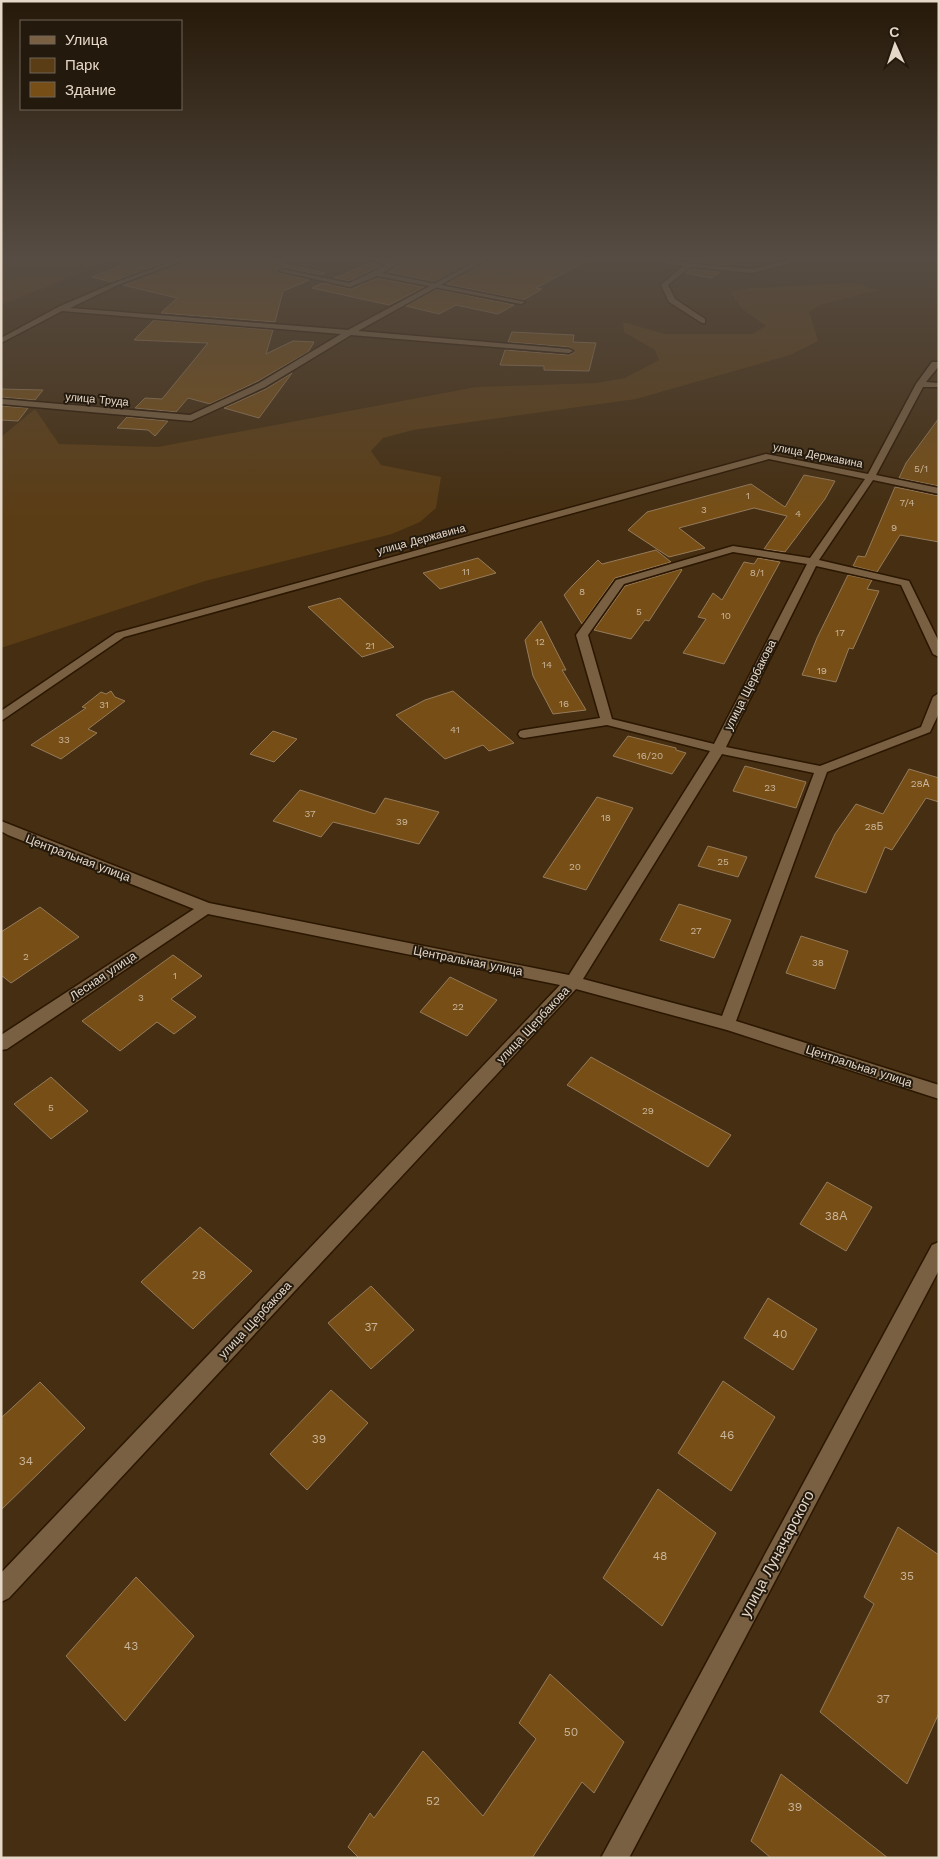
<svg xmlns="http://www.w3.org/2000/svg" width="940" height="1859" font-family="'Work Sans',sans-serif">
  <rect width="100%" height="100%" fill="#452e11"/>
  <g fill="#5b3d15">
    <path d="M 40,257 L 112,257 L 74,276 L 1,305 L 1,265 Z"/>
    <path d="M 853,283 L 878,290 L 820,305 L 809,312 L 818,341 L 790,355 L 636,399 L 413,430 L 383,438 L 371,451 L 381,465 L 441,477 L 436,508 L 420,522 L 392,534 L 205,581 L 1,648 L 1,437 L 35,409 L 59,444 L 158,447 L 476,387 L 596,383 L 625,378 L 659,360 L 655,350 L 624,332 L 623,322 L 665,334 L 752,334 L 766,326 L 742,309 L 731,292 L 750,288 Z"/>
  </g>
  <g fill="#774f16" stroke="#957b5c">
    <path d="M 137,257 L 180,257 L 111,282 L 92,277 L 137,260 Z"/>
    <path d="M 194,257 L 250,257 L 325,273 L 320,275 L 282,267 L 278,269 L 279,273 L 309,280 L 283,291 L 275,322 L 161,313 L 177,298 L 123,285 Z"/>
    <path d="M 385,257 L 481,257 L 434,282 L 387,272 L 396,267 L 397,263 L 381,258 Z"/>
    <path d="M 493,257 L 594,257 L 536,288 L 542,289 L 523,300 L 446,284 Z"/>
    <path d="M 656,257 L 743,257 L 730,265 Z"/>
    <path d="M 371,263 L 381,266 L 349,281 L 334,278 Z"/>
    <path d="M 691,269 L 720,272 L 711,278 L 686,273 Z"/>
    <path d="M 377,278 L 424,287 L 389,305 L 312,288 L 323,283 L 351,289 Z"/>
    <path d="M 436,289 L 514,305 L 498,314 L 456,305 L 439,314 L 406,306 Z"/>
    <path d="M 154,320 L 273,330 L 266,354 L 293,341 L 314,342 L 308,352 L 258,381 L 210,404 L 188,398 L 176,412 L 135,408 L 145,398 L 162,399 L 208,343 L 134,340 Z"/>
    <path d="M 512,332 L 574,335 L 573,342 L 596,343 L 589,371 L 544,370 L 544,366 L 500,365 L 505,350 L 569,355 L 575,352 L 569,347 L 508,342 Z"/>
    <path d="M 292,373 L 259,418 L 224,408 L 266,389 Z"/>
    <path d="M 1,389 L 43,390 L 35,400 L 1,397 Z"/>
    <path d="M 1,406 L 28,408 L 18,421 L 1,420 Z"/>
    <path d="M 127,417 L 168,421 L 155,436 L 148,430 L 117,428 Z"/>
    <path d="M 939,418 L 939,486 L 899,478 L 906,463 Z"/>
    <path d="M 804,475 L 835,481 L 825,499 L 785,552 L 764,549 L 787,516 L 754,508 L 679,528 L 705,548 L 669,557 L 628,530 L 647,512 L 751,484 L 785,507 Z"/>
    <path d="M 895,487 L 939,496 L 939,542 L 900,535 L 877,572 L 853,566 L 858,556 L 865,557 Z"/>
    <path d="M 656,550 L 671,562 L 615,578 L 582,624 L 564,595 L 573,585 L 598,560 L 602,564 Z"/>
    <path d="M 478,558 L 496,573 L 440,589 L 423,573 Z"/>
    <path d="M 758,558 L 780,562 L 724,664 L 683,653 L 706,619 L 698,617 L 713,593 L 722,600 L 744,562 L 754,564 Z"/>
    <path d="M 681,569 L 682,570 L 649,621 L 645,620 L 631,639 L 594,630 L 625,586 Z"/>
    <path d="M 848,575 L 872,580 L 867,589 L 879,591 L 853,649 L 849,648 L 836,682 L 802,675 L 817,638 Z"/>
    <path d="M 340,598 L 394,647 L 362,657 L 308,607 Z"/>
    <path d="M 541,621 L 566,670 L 562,670 L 586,710 L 553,714 L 533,676 L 525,640 Z"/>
    <path d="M 111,691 L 115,697 L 125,701 L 88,729 L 97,733 L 61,759 L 31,745 L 86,708 L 82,707 L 101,692 L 106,694 Z"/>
    <path d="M 453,691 L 514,743 L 489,751 L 483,745 L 445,759 L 396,715 L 425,700 Z"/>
    <path d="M 273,731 L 297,739 L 274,762 L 250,754 Z"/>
    <path d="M 628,736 L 676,748 L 676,750 L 686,753 L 672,774 L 613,756 Z"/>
    <path d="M 745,766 L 806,782 L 796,808 L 733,791 Z"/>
    <path d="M 909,769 L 939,778 L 939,802 L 926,798 L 892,850 L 885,847 L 866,893 L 815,877 L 835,834 L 856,804 L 883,814 Z"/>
    <path d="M 300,790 L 375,814 L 385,798 L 439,812 L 419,844 L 333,822 L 321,837 L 273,821 Z"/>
    <path d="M 597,797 L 633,808 L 586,890 L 543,877 Z"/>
    <path d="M 708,846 L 747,857 L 738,877 L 698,866 Z"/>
    <path d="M 679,904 L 731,920 L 714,958 L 660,940 Z"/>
    <path d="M 40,907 L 79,937 L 11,983 L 1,975 L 1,932 Z"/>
    <path d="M 801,936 L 848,951 L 835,989 L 786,973 Z"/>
    <path d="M 173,955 L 202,976 L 171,999 L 196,1017 L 174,1034 L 157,1022 L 120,1051 L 82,1021 Z"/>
    <path d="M 450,977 L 497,1000 L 467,1036 L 420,1012 Z"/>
    <path d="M 591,1057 L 731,1135 L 708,1167 L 567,1085 Z"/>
    <path d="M 51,1077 L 88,1111 L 51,1139 L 14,1104 Z"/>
    <path d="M 827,1182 L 872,1207 L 846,1251 L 800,1224 Z"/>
    <path d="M 200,1227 L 252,1271 L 193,1329 L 141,1282 Z"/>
    <path d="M 371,1286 L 414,1330 L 371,1369 L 328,1323 Z"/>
    <path d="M 768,1298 L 817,1329 L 793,1370 L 744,1338 Z"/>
    <path d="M 723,1381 L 775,1417 L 731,1491 L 678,1453 Z"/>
    <path d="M 40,1382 L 85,1428 L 1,1510 L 1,1418 Z"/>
    <path d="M 331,1390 L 368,1423 L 307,1490 L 270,1454 Z"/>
    <path d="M 658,1489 L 716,1533 L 662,1626 L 603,1578 Z"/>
    <path d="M 898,1527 L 939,1555 L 939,1713 L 907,1784 L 820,1712 L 874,1604 L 864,1597 Z"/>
    <path d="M 136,1577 L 194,1636 L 125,1721 L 66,1656 Z"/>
    <path d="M 550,1674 L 624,1742 L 594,1793 L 582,1782 L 532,1858 L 359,1858 L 348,1847 L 370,1813 L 374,1818 L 423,1751 L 483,1816 L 536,1739 L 519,1723 Z"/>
    <path d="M 781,1774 L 888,1858 L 771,1858 L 751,1841 Z"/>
  </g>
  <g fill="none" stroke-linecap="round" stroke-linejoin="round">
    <defs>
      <path id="service" d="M 355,257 L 366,257 L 395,263 L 395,265 L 382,273 L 525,302 L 521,304 L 377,276 L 350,287 L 279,271 L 282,269 L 349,283 L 387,265 Z"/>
      <g id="minor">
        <path d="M 184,257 L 192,257 L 118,285 L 70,308 L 348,330 L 484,257 L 491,257 L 358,331 L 569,349 L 573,351 L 569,353 L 351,335 L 265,387 L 191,421 L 1,404 L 1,399 L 190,415 L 259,383 L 341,334 L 62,311 L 1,343 L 1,338 L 58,307 L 114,283 Z"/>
        <path d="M 632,257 L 645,257 L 704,265 L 752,269 L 805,257 L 814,257 L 752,273 L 690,267 L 668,285 L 675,299 L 705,319 L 705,323 L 702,323 L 669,302 L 661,285 L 683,266 Z"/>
        <path d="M 932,362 L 939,362 L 939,366 L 926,382 L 939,383 L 939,387 L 923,387 L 876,475 L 939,488 L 939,494 L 873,480 L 819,560 L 909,581 L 939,642 L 939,657 L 933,654 L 901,585 L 816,566 L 726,747 L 820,766 L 921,727 L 933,697 L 939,693 L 939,713 L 930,732 L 827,772 L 736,1021 L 939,1085 L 939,1099 L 727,1030 L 576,989 L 9,1598 L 1,1602 L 1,1573 L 560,985 L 208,914 L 7,1049 L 1,1050 L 1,1035 L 194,909 L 8,835 L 1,831 L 1,821 L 209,903 L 569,975 L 710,751 L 607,725 L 524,738 L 520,737 L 518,734 L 520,731 L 524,730 L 600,718 L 576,635 L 616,580 L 733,546 L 810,558 L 865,479 L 769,459 L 124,637 L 1,721 L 1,711 L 116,633 L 766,454 L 868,474 L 916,384 ZM 733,552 L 807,564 L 714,744 L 612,719 L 588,635 L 624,584 ZM 722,754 L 814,773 L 722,1016 L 583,979 Z"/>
        <path d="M 939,1242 L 939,1270 L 629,1858 L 601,1858 L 932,1245 Z"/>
      </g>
    </defs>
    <use href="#service" stroke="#2b1600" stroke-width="3"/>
    <use href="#minor" stroke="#2b1600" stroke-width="3"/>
    <use href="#service" fill="#796042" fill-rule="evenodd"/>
    <use href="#minor" fill="#796042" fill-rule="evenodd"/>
  </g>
  <linearGradient id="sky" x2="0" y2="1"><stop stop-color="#261909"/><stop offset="0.5" stop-color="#564c43"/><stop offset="1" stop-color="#564c43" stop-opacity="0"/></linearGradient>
  <rect width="940" height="517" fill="url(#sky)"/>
  <g text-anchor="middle" stroke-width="4" stroke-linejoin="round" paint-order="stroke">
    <g font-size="10" fill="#cab69c">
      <text x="921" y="472">5/1</text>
      <text x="748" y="499">1</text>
      <text x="907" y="506">7/4</text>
      <text x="704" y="513">3</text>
      <text x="798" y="517">4</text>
      <text x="894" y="531">9</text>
      <text x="466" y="575">11</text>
      <text x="757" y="576">8/1</text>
      <text x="582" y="595">8</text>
      <text x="639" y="615">5</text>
      <text x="726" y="619">10</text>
      <text x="840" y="636">17</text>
      <text x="540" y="645">12</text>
      <text x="370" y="649">21</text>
      <text x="547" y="668">14</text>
      <text x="822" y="674">19</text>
      <text x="564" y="707">16</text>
      <text x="104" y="708">31</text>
      <text x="455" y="733">41</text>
      <text x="64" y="743">33</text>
      <text x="650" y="759">16/20</text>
      <text x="920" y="787">28А</text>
      <text x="770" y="791">23</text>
      <text x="310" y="817">37</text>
      <text x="606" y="821">18</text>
      <text x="402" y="825">39</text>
      <text x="874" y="830">28Б</text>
      <text x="723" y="865">25</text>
      <text x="575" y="870">20</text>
      <text x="696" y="934">27</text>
      <text x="26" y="960">2</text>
      <text x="818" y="966">38</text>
      <text x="175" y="979">1</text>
      <text x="141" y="1001">3</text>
      <text x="458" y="1010">22</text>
      <text x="51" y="1111">5</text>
      <text x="648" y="1114">29</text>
    </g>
    <g font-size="11" fill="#e6d8c8" stroke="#23190d">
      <text transform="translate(97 399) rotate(5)" y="4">улица Труда</text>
      <text transform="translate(818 455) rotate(11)" y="4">улица Державина</text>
      <text transform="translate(421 539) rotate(-15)" y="4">улица Державина</text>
    </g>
    <g font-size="12" fill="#e6d8c8" stroke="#23190d">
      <text transform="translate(750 685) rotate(-63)" y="4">улица Щербакова</text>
      <text transform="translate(78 858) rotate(21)" y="4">Центральная улица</text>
      <text transform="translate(468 961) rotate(11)" y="4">Центральная улица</text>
      <text transform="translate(103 976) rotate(-34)" y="4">Лесная улица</text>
      <text transform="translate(533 1025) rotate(-47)" y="4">улица Щербакова</text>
      <text transform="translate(859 1066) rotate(18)" y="4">Центральная улица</text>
      <text transform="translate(255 1320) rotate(-47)" y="4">улица Щербакова</text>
    </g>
    <g font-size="12" fill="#cab69c">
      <text x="836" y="1220">38А</text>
      <text x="199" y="1279">28</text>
      <text x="371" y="1331">37</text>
      <text x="780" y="1338">40</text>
      <text x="727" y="1439">46</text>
      <text x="319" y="1443">39</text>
      <text x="26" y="1465">34</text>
      <text x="660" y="1560">48</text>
      <text x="907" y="1580">35</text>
      <text x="131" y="1650">43</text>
      <text x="883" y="1703">37</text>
      <text x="571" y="1736">50</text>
      <text x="433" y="1805">52</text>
      <text x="795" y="1811">39</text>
    </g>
    <g font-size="15" fill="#e6d8c8" stroke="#23190d">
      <text transform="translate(777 1554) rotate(-62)" y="5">улица Луначарского</text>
    </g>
  </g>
  <rect width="940" height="1859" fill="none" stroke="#e6d8c8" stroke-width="5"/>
  <rect x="20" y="20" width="162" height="90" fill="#23190d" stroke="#716558"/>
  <rect x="30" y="36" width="25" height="8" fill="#796042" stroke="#716558"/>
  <text x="65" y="45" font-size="15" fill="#e6d8c8">Улица</text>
  <rect x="30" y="58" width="25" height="15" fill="#5b3d15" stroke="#716558"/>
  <text x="65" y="70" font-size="15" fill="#e6d8c8">Парк</text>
  <rect x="30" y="82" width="25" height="15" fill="#774f16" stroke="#716558"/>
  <text x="65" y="95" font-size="15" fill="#e6d8c8">Здание</text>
  <g transform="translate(895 45) rotate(357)" stroke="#23190d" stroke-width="4" paint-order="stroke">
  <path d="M0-4L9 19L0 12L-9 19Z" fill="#e6d8c8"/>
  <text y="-8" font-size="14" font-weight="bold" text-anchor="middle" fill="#e6d8c8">С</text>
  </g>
</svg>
